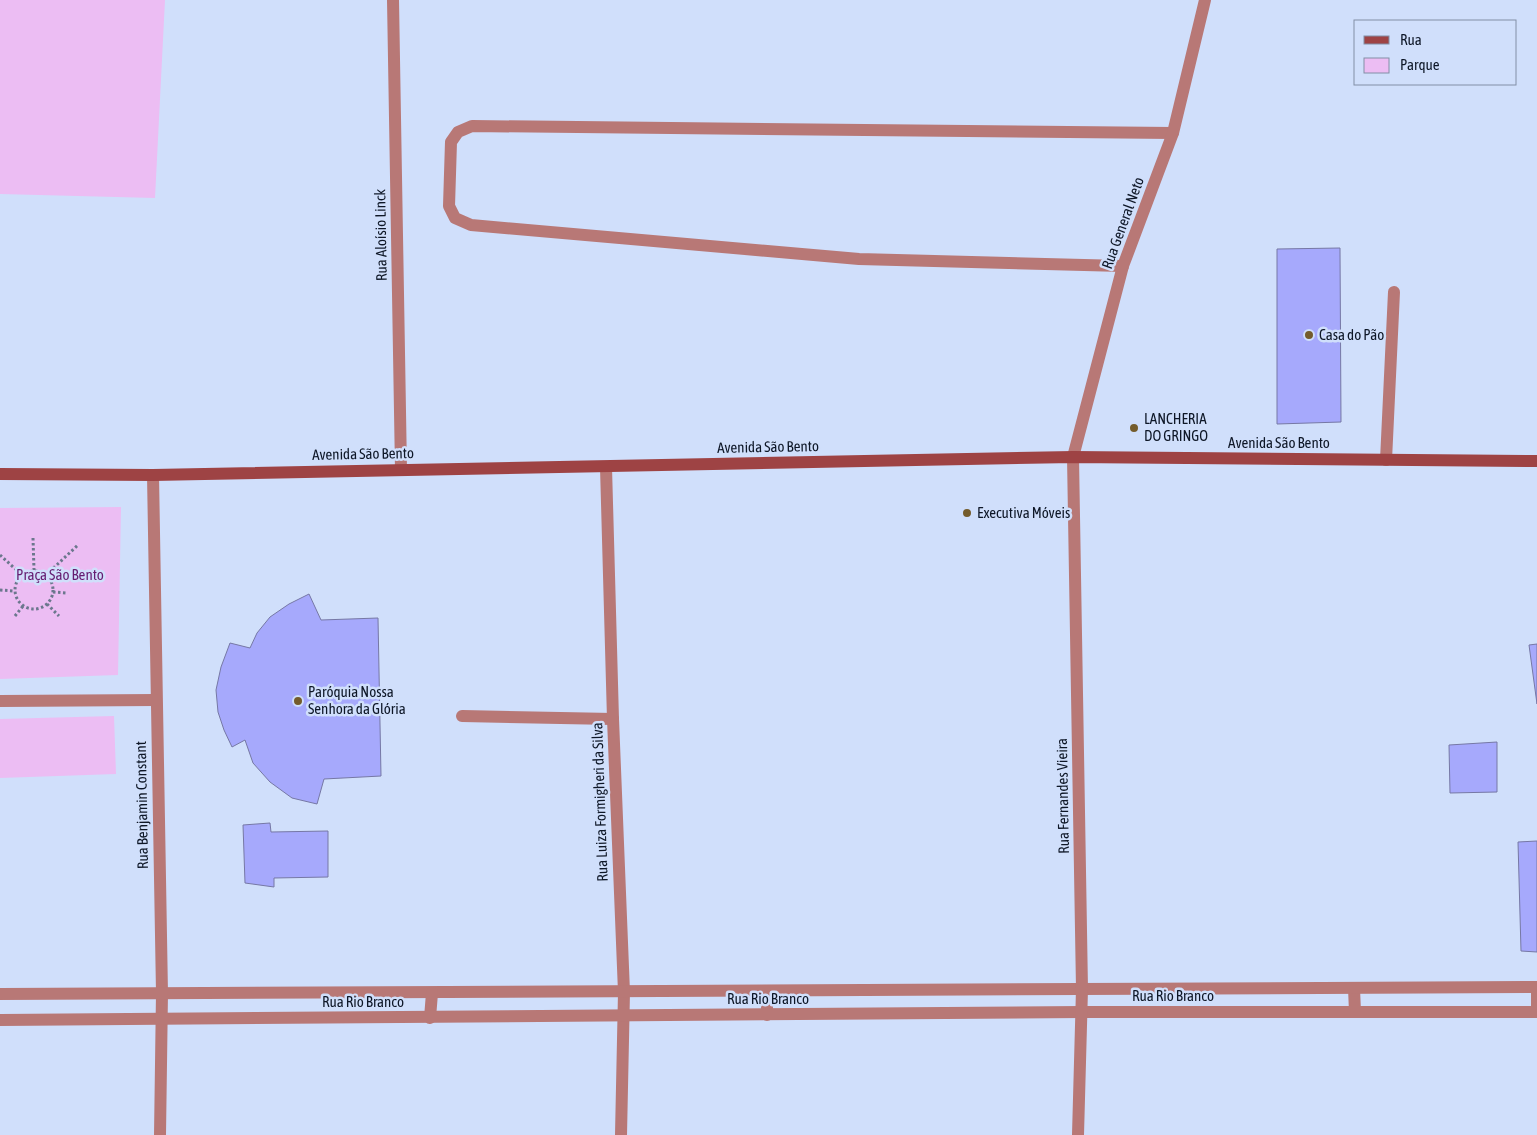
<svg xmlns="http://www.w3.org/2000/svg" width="1537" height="1135" font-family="'Asap Condensed',sans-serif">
  <rect width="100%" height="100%" fill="#d0dffb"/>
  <g fill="#ecbdf3">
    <path d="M 0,0 L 165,0 L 155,198 L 0,194 Z"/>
    <path d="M 121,507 L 118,675 L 0,679 L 0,508 Z"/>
    <path d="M 114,716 L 116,774 L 0,778 L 0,719 Z"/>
  </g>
  <g fill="#a6a9fc" stroke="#7678a5">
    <path d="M 1340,248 L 1341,422 L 1277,424 L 1277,249 Z"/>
    <path d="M 309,594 L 321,620 L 378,618 L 381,776 L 324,779 L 317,804 L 292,798 L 270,782 L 253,763 L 245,740 L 232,747 L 224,730 L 218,712 L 216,690 L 221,667 L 230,643 L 250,648 L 257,633 L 270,617 L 289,604 Z"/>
    <path d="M 1537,644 L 1537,704 L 1529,645 Z"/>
    <path d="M 1497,742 L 1497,792 L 1450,793 L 1449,745 Z"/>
    <path d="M 270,823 L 271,832 L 328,831 L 328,877 L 274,878 L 274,887 L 245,883 L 243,825 Z"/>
    <path d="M 1537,841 L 1537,952 L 1521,951 L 1518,842 Z"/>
  </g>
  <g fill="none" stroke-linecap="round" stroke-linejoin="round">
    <g stroke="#6b778d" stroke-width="3" stroke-dasharray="2.5 2.5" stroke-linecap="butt">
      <path d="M 33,538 L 34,570"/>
      <path d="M 0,555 L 22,575"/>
      <circle cx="34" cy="590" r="19"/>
      <path d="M 46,575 L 78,545"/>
      <path d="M 0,590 L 14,591"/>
      <path d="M 53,592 L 67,593"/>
      <path d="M 47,604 L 59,616"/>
      <path d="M 15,616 L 23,606"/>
    </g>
    <g stroke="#b87876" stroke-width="12">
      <path d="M 1123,266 L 859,259 L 471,225 L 455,218 L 449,206 L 451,142 L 458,132 L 472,126 L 1173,133"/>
      <path d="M 1386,460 L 1394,292"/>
      <path d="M 462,716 L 613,719"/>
    </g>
    <g stroke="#b87876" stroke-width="12">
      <path d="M 393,0 L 401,470"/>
      <path d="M 606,467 L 613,719 L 624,992 L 621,1135"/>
      <path d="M 153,475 L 162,993 L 160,1135"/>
      <path d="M 0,701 L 156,700"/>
      <path d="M 1537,987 L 1537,1012"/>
      <path d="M 1354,988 L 1355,1012"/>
      <path d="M 767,991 L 767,1015"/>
      <path d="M 0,994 L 1537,987"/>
      <path d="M 430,1018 L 432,993"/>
      <path d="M 0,1020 L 1082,1012 L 1537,1012"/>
      <path d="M 1078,1135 L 1082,989 L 1073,457 L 1123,266 L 1173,133 L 1205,0"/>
    </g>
    <path stroke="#9e4344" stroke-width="12" d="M 0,474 L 153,475 L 1073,457 L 1537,461"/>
  </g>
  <g fill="#745c2c" stroke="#d0dffb" stroke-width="2">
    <circle cx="1309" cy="335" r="5"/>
    <circle cx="1134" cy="428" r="5"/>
    <circle cx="967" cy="513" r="5"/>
    <circle cx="298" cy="701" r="5"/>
  </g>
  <g text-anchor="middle" stroke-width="5" stroke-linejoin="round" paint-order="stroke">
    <g font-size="15" fill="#0e1727" stroke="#d0dffb">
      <text transform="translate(1123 223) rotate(-70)" y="5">Rua General Neto</text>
      <text transform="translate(381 235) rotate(-91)" y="5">Rua Aloísio Linck</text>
      <text x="1279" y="448">Avenida São Bento</text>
      <text transform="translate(768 447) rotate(-1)" y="5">Avenida São Bento</text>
      <text transform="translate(363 454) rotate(-1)" y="5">Avenida São Bento</text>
      <text transform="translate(1063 796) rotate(-91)" y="5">Rua Fernandes Vieira</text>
      <text transform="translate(600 802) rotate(-92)" y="5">Rua Luiza Formigheri da Silva</text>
      <text transform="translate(142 805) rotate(-91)" y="5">Rua Benjamin Constant</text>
      <text x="1173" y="1001">Rua Rio Branco</text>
      <text x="768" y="1004">Rua Rio Branco</text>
      <text x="363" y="1007">Rua Rio Branco</text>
    </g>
    <g font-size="15" fill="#0e1727" stroke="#d0dffb" text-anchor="start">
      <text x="1319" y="340">Casa do Pão</text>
      <text x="1144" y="424">LANCHERIA<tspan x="1144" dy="17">DO GRINGO</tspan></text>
      <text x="977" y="518">Executiva Móveis</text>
      <text x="308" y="697">Paróquia Nossa<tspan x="308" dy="17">Senhora da Glória</tspan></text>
    </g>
    <g font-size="15" fill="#651c71" stroke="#d0dffb">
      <text x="60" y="580">Praça São Bento</text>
    </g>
  </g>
  <rect x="1354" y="20" width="162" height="65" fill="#d0dffb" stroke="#828fa6"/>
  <rect x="1364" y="36" width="25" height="8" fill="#9e4344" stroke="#828fa6"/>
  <text x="1400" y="45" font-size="15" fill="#0e1727">Rua</text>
  <rect x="1364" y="58" width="25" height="15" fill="#ecbdf3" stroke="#828fa6"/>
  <text x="1400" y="70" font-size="15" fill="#0e1727">Parque</text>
</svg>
